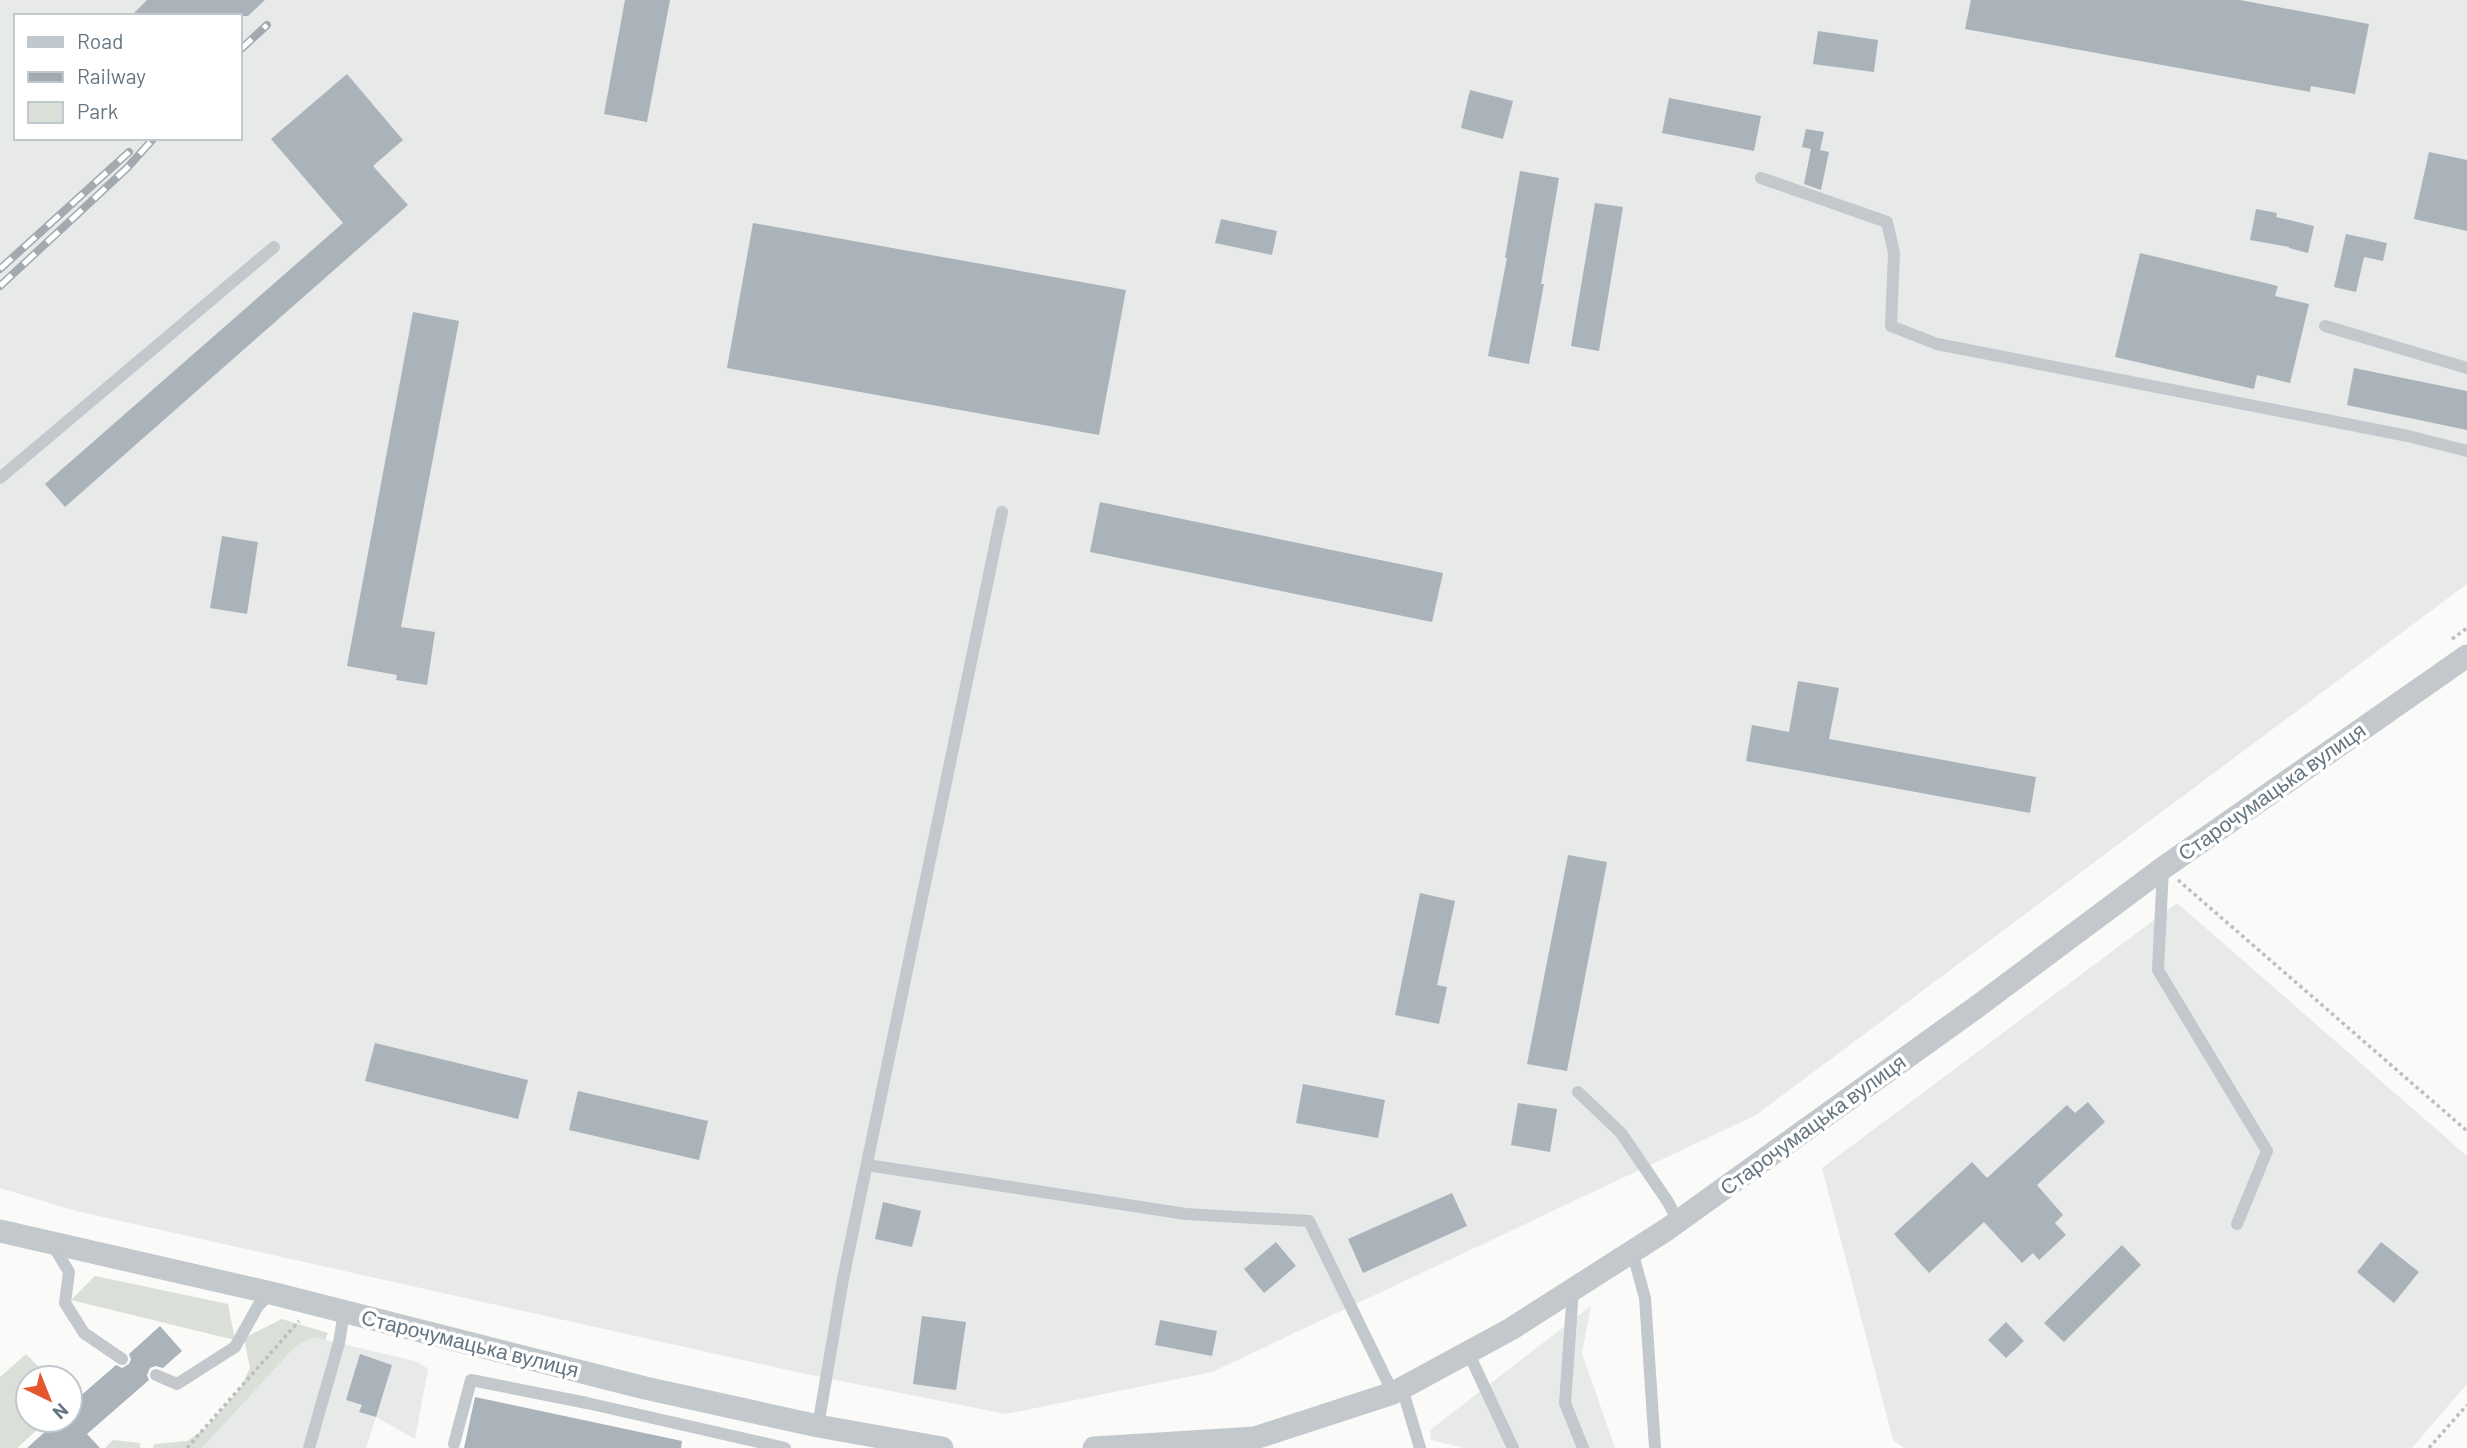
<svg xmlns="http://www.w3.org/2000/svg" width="2467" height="1448" font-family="Barlow,sans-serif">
  <rect width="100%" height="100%" fill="#fafaf8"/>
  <g fill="#e8e9e9" fill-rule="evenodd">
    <path d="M 0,0 L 2467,0 L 2467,584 L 1756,1115 L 1212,1372 L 1006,1414 L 801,1373 L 76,1211 L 0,1188 ZM 16,16 L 240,16 L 240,138 L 16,138 Z"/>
    <path d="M 2177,903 L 2467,1156 L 2467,1384 L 2412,1448 L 1904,1448 L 1893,1440 L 1822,1168 Z"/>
    <path d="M 1591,1306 L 1582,1353 L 1615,1448 L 1464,1448 L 1431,1440 L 1430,1430 Z"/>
    <path d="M 314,1337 L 418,1362 L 428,1369 L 415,1439 L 376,1417 L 366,1448 L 202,1448 L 296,1346 Z"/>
  </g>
  <g fill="#dadfd7">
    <path d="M 95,1276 L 228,1304 L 235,1340 L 71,1300 Z"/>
    <path d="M 282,1319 L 328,1333 L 325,1340 L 314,1337 L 296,1346 L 202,1448 L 153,1448 L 154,1444 L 187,1441 L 206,1428 L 240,1389 L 250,1368 L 244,1338 Z"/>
    <path d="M 26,1354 L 50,1378 L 28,1378 L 28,1420 L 48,1420 L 17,1448 L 0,1448 L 0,1377 Z"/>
    <path d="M 113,1440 L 140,1443 L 140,1448 L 105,1448 Z"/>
  </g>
  <g fill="#aab3b9">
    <path d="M 147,0 L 265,0 L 248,16 L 131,16 Z"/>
    <path d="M 625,0 L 670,0 L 647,122 L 604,114 Z"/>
    <path d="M 1971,0 L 2240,0 L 2369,24 L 2355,94 L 2311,86 L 2310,92 L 1965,29 Z"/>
    <path d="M 1818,31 L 1878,40 L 1874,72 L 1813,64 Z"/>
    <path d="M 347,74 L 403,140 L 373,166 L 408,205 L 65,507 L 45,484 L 343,223 L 271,139 Z"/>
    <path d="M 1470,90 L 1513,101 L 1503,139 L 1461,128 Z"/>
    <path d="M 1669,98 L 1761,116 L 1754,151 L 1662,133 Z"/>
    <path d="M 1806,129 L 1824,132 L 1820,150 L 1829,152 L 1821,190 L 1804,184 L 1811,149 L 1802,147 Z"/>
    <path d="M 2429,152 L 2467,160 L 2467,231 L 2414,219 Z"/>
    <path d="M 1520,171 L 1559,178 L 1541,284 L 1544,284 L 1529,364 L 1488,356 L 1507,258 L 1505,258 Z"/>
    <path d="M 1595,203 L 1623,207 L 1599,351 L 1571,346 Z"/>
    <path d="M 2256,209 L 2277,213 L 2276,217 L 2314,226 L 2308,253 L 2289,248 L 2289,247 L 2250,240 Z"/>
    <path d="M 1221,219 L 1277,231 L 1272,255 L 1215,243 Z"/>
    <path d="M 753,223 L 1126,290 L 1099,435 L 727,368 Z"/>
    <path d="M 2346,234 L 2387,243 L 2383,261 L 2364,257 L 2356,292 L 2334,287 Z"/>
    <path d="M 2140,253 L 2278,286 L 2275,296 L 2309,304 L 2290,383 L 2257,375 L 2254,389 L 2115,357 Z"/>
    <path d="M 413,312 L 459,321 L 401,627 L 435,632 L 427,685 L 396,680 L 397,675 L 347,666 Z"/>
    <path d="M 2354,368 L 2467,391 L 2467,430 L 2347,405 Z"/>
    <path d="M 1100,502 L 1443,573 L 1432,622 L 1090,552 Z"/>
    <path d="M 222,536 L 258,542 L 247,614 L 210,608 Z"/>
    <path d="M 1798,681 L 1839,688 L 1829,739 L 2036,777 L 2030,813 L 1746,761 L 1752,725 L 1789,732 Z"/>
    <path d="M 1568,855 L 1607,862 L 1567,1071 L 1527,1064 Z"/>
    <path d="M 1420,893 L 1455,901 L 1437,985 L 1447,987 L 1439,1024 L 1395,1015 Z"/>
    <path d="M 375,1043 L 528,1080 L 518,1119 L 365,1081 Z"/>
    <path d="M 1303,1084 L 1385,1100 L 1378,1138 L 1296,1123 Z"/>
    <path d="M 578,1091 L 708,1121 L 699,1160 L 569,1130 Z"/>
    <path d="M 2088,1102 L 2105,1122 L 2037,1185 L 2063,1215 L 2055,1223 L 2066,1235 L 2039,1260 L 2033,1253 L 2022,1263 L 1984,1222 L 1929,1273 L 1894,1234 L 1972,1162 L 1987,1178 L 2067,1105 L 2075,1113 Z"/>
    <path d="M 1518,1103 L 1557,1109 L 1550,1152 L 1511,1145 Z"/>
    <path d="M 1452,1193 L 1467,1226 L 1363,1273 L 1348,1239 Z"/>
    <path d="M 883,1202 L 921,1211 L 912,1247 L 875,1239 Z"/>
    <path d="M 1276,1242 L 1296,1266 L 1264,1293 L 1244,1269 Z"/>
    <path d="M 2381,1242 L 2419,1272 L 2394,1303 L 2357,1272 Z"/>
    <path d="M 2122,1245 L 2141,1265 L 2064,1342 L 2044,1323 Z"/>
    <path d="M 922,1316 L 966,1322 L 956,1390 L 913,1384 Z"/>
    <path d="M 1160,1320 L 1217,1331 L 1212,1356 L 1155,1345 Z"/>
    <path d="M 2006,1322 L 2024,1341 L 2006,1358 L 1988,1340 Z"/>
    <path d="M 160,1326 L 182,1351 L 163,1368 L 156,1366 L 150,1368 L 147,1375 L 149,1380 L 87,1434 L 100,1448 L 27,1448 L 58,1420 L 70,1420 L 70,1405 L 116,1365 L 122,1368 L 129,1364 L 131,1359 L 129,1354 Z"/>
    <path d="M 360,1354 L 392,1365 L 376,1417 L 359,1412 L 362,1405 L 346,1400 Z"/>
    <path d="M 475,1397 L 682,1441 L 681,1448 L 464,1448 Z"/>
  </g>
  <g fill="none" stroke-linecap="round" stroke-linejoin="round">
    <g stroke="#bbbfc2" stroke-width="3.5" stroke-dasharray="3.5 3.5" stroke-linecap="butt">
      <path d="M 2452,639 L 2467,628"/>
      <path d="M 2178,880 L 2467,1131"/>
      <path d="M 187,1448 L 299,1321"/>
      <path d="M 2429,1448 L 2467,1405"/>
    </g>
    <g stroke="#c3c8cc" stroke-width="12">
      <path d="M 1761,178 L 1887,222 L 1894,253 L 1891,326 L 1937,344 L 2408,436 L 2467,451"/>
      <path d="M 2325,326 L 2467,368"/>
      <path d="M 0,478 L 274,247"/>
      <path d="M 2163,868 L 2158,970 L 2267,1151 L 2237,1224"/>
      <path d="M 1578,1092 L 1621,1133 L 1668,1202 L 1678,1221"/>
      <path d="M 867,1165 L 1186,1214 L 1309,1221 L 1393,1393"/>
      <path d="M 51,1242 L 69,1272 L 65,1303 L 84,1333 L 122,1359"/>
      <path d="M 1632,1251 L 1645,1298 L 1655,1448"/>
      <path d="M 1573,1290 L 1565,1403 L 1583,1448"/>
      <path d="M 1468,1352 L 1513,1448"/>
      <path d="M 156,1375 L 177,1384 L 235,1347 L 258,1306 L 271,1293"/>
      <path d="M 1402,1388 L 1420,1448"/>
      <path d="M 818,1426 L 843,1279 L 1002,512"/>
      <path d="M 454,1444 L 471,1380 L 587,1403 L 785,1448"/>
      <path d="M 309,1448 L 339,1343 L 344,1312"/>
    </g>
    <g stroke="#c3c8cc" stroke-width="23">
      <path d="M 0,1231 L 271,1293 L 645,1388 L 818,1426 L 942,1448"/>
      <path d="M 1094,1448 L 1255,1438 L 1393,1393 L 1511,1329 L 1666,1230 L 1978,1006 L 2163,868 L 2467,656"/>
    </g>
    <defs>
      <g id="rail">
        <path d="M 240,50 L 267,25"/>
        <path d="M 0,269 L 129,152"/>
        <path d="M 0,286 L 127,168 L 154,138"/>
      </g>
    </defs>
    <use href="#rail" stroke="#a2aab0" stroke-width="8"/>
    <use href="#rail" stroke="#fff" stroke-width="5" stroke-dasharray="16" stroke-linecap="butt"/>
  </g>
  <g text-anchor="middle" stroke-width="7" stroke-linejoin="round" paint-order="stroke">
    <g font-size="21" fill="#657683" stroke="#fff">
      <text transform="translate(2272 792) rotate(-35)" y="7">Старочумацька вулиця</text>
      <text transform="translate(1813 1125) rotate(-36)" y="7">Старочумацька вулиця</text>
      <text transform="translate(470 1344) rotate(14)" y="7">Старочумацька вулиця</text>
    </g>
  </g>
  <rect x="14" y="14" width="228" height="126" fill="#ffffff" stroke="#c1c8cd" stroke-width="2"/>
  <rect x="28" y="37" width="35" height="10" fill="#c3c8cc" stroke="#c1c8cd" stroke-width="2"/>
  <text x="77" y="49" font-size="21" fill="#657683">Road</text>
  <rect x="28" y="72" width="35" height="10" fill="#a2aab0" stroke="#c1c8cd" stroke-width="2"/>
  <text x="77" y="84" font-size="21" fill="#657683">Railway</text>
  <rect x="28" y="102" width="35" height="21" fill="#dadfd7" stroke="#c1c8cd" stroke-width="2"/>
  <text x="77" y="119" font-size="21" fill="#657683">Park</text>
  <g transform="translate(49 1399) rotate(137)"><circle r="33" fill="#ffffff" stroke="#c1c8cd" stroke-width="2"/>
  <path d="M0-5L12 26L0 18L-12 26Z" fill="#e4572e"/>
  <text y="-10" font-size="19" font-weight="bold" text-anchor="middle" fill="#657683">N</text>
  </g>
</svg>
